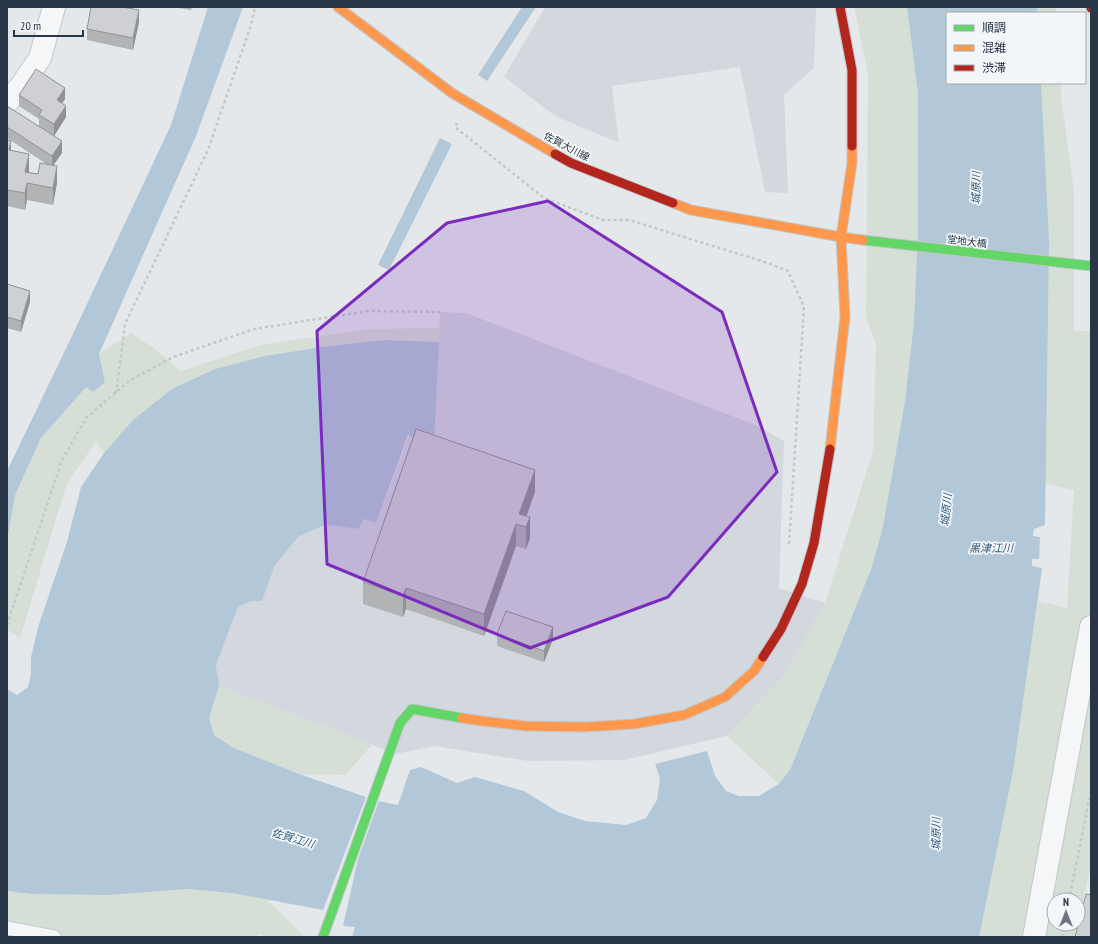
<svg xmlns="http://www.w3.org/2000/svg" width="1098" height="944" font-family="'PT Sans Narrow','Noto Sans JP',sans-serif">
  <rect width="100%" height="100%" fill="#e5e8ea"/>
  <g fill="#d3d8de">
    <path d="M 545,7 L 816,7 L 814,68 L 784,95 L 788,193 L 765,192 L 740,67 L 612,86 L 619,143 L 555,116 L 504,77 Z"/>
    <path d="M 440,312 L 466,313 L 758,426 L 784,441 L 779,588 L 825,603 L 785,675 L 727,736 L 624,760 L 528,761 L 434,746 L 396,754 L 219,686 L 216,665 L 238,607 L 251,601 L 262,601 L 275,565 L 298,537 L 313,530 L 326,525 L 359,529 L 364,519 L 376,523 L 409,435 L 434,444 Z"/>
  </g>
  <g fill="#d6dfd5">
    <path d="M 854,7 L 907,7 L 918,94 L 918,229 L 914,322 L 905,401 L 878,699 L 677,937 L 739,796 L 759,796 L 779,784 L 727,736 L 785,675 L 825,603 L 873,451 L 876,344 L 866,317 L 868,74 Z"/>
    <rect x="1019" y="7" width="37" height="6"/>
    <path d="M 1021,83 L 1061,83 L 1061,97 L 1074,191 L 1074,331 L 1091,331 L 1091,864 L 1078,923 L 1078,900 L 1054,900 L 1054,924 L 1078,924 L 1075,937 L 965,937 L 1042,568 L 1038,601 L 1067,608 L 1074,490 L 1045,484 L 1032,497 Z"/>
    <path d="M 439,328 L 439,342 L 385,340 L 321,347 L 265,356 L 215,369 L 133,420 L 104,453 L 96,442 L 67,483 L 20,638 L 7,630 L 7,541 L 15,495 L 41,438 L 86,386 L 105,382 L 99,354 L 131,333 L 155,349 L 181,371 L 260,345 L 370,329 Z"/>
    <path d="M 219,686 L 372,745 L 345,775 L 299,774 L 234,748 L 214,735 L 209,718 Z"/>
    <path d="M 188,889 L 232,893 L 265,898 L 304,936 L 303,937 L 267,937 L 258,934 L 257,937 L 7,937 L 7,891 L 31,894 L 108,895 Z"/>
  </g>
  <g fill="#b2c7d7">
    <path d="M 208,7 L 243,7 L 196,136 L 99,354 L 105,382 L 93,392 L 86,387 L 41,438 L 15,495 L 7,541 L 7,471 L 72,336 L 171,125 Z"/>
    <path d="M 522,7 L 536,7 L 487,81 L 478,75 Z"/>
    <path d="M 907,7 L 1037,7 L 1037,13 L 947,13 L 947,83 L 1041,83 L 1049,241 L 1045,525 L 1034,529 L 1033,536 L 1040,537 L 1039,559 L 1032,559 L 1032,566 L 1042,568 L 1013,771 L 979,937 L 352,937 L 355,927 L 343,926 L 358,859 L 379,801 L 398,805 L 410,770 L 421,767 L 457,783 L 475,777 L 524,791 L 558,812 L 585,821 L 626,825 L 646,818 L 657,800 L 660,778 L 655,764 L 707,751 L 715,776 L 726,791 L 739,796 L 759,796 L 779,784 L 790,770 L 872,567 L 883,527 L 905,401 L 914,322 L 918,229 L 918,94 Z"/>
    <path d="M 440,138 L 452,144 L 389,270 L 378,265 Z"/>
    <path d="M 385,340 L 439,342 L 434,445 L 408,435 L 376,523 L 364,519 L 359,529 L 326,525 L 313,530 L 298,537 L 275,565 L 262,601 L 251,601 L 238,607 L 216,665 L 219,686 L 209,718 L 214,735 L 234,748 L 299,774 L 366,797 L 323,910 L 232,893 L 188,889 L 108,895 L 31,894 L 7,891 L 7,689 L 17,695 L 28,687 L 31,674 L 31,657 L 39,624 L 67,542 L 81,487 L 104,453 L 133,420 L 172,389 L 215,369 L 265,356 L 321,347 Z"/>
  </g>
  <g fill="none" stroke-linecap="round" stroke-linejoin="round">
    <defs>
      <path id="lane" d="M 7,928 L 54,937"/>
      <g id="street">
        <path d="M 7,102 L 21,86 L 40,58 L 54,7"/>
        <path d="M 1034,937 L 1091,627"/>
      </g>
      <g id="fast">
        <path d="M 863,240 L 1091,266"/>
        <path d="M 323,937 L 400,723 L 412,709 L 462,718"/>
      </g>
      <g id="slow">
        <path d="M 338,7 L 452,93 L 555,154"/>
        <path d="M 673,203 L 691,210 L 841,237 L 863,240"/>
        <path d="M 830,449 L 845,317 L 841,237 L 852,163 L 852,146"/>
        <path d="M 462,718 L 482,721 L 526,726 L 584,727 L 634,724 L 684,715 L 725,697 L 754,671 L 763,657"/>
      </g>
      <g id="jam">
        <path d="M 840,7 L 852,70 L 852,146"/>
        <path d="M 1091,7 L 1091,8"/>
        <path d="M 555,154 L 571,163 L 673,203"/>
        <path d="M 763,657 L 781,629 L 802,584 L 814,543 L 830,449"/>
      </g>
    </defs>
    <use href="#lane" stroke="#c3c6c8" stroke-width="15"/>
    <use href="#street" stroke="#c3c6c8" stroke-width="24"/>
    <use href="#fast" stroke="#c3c6c8" stroke-width="11"/>
    <use href="#slow" stroke="#c3c6c8" stroke-width="11"/>
    <use href="#jam" stroke="#c3c6c8" stroke-width="11"/>
    <g stroke="#c3c7cb" stroke-width="2.5" stroke-dasharray="3 3" stroke-linecap="butt">
      <path d="M 457,123 L 455,127 L 544,198 L 603,220 L 629,220 L 768,263 L 788,271 L 804,307 L 789,545"/>
      <path d="M 116,393 L 125,324 L 208,150 L 251,25 L 255,7"/>
      <path d="M 7,625 L 62,460 L 86,418 L 129,381 L 173,357 L 254,329 L 369,311 L 440,312"/>
      <path d="M 1069,900 L 1091,791"/>
      <path d="M 1062,937 L 1064,924"/>
    </g>
    <use href="#lane" stroke="#f5f6f7" stroke-width="13"/>
    <use href="#street" stroke="#f5f6f7" stroke-width="22"/>
    <use href="#fast" stroke="#63d668" stroke-width="9"/>
    <use href="#slow" stroke="#ff974d" stroke-width="9"/>
    <use href="#jam" stroke="#b3261e" stroke-width="9"/>
  </g>
  <g fill="#b1b3b5">
    <path d="M 173,7 L 192,7 L 191,10 Z"/>
    <path d="M 139,22 L 133,50 L 87,40 L 87,29 Z"/>
    <path d="M 19,95 L 65,99 L 62,103 L 66,117 L 54,136 L 39,126 L 39,119 L 19,106 Z"/>
    <path d="M 7,106 L 62,153 L 53,166 L 57,183 L 53,205 L 27,200 L 25,210 L 7,206 L 7,140 L 11,150 L 29,171 L 28,172 L 38,174 L 48,165 L 7,138 Z"/>
    <path d="M 7,284 L 30,302 L 21,332 L 7,328 Z"/>
    <path d="M 535,492 L 526,516 L 530,538 L 526,549 L 516,546 L 484,636 L 406,609 L 403,617 L 363,604 L 363,582 Z"/>
    <path d="M 497,634 L 553,639 L 544,662 L 497,646 Z"/>
  </g>
  <g fill="#909294">
    <path d="M 139,10 L 139,22 L 133,50 L 133,38 Z"/>
    <path d="M 65,88 L 65,99 L 57,111 L 57,100 Z"/>
    <path d="M 66,106 L 66,117 L 54,136 L 54,124 Z"/>
    <path d="M 11,141 L 11,158 L 9,150 Z"/>
    <path d="M 62,141 L 62,153 L 52,167 L 52,156 Z"/>
    <path d="M 29,154 L 29,171 L 25,188 L 25,172 Z"/>
    <path d="M 57,166 L 57,183 L 53,205 L 53,188 Z"/>
    <path d="M 27,183 L 27,200 L 25,210 L 25,193 Z"/>
    <path d="M 30,291 L 30,302 L 21,332 L 21,321 Z"/>
    <path d="M 535,470 L 535,492 L 523,526 L 519,514 Z"/>
    <path d="M 530,517 L 530,538 L 526,549 L 526,527 Z"/>
    <path d="M 516,524 L 516,546 L 484,636 L 484,614 Z"/>
    <path d="M 406,588 L 406,609 L 403,617 L 403,596 Z"/>
    <path d="M 553,627 L 553,639 L 544,662 L 544,651 Z"/>
  </g>
  <g fill="#ced0d3" stroke="#909294">
    <path d="M 91,7 L 122,7 L 139,10 L 133,38 L 87,29 Z"/>
    <path d="M 36,69 L 65,88 L 57,100 L 66,106 L 54,124 L 39,115 L 42,110 L 19,95 Z"/>
    <path d="M 7,106 L 62,141 L 52,156 L 7,127 Z"/>
    <path d="M 7,140 L 11,141 L 9,150 L 29,154 L 25,172 L 38,174 L 40,163 L 57,166 L 53,188 L 27,183 L 25,193 L 7,190 Z"/>
    <path d="M 7,284 L 30,291 L 21,321 L 7,317 Z"/>
    <path d="M 416,429 L 535,470 L 519,514 L 530,517 L 526,527 L 516,524 L 484,614 L 406,588 L 403,596 L 363,582 Z"/>
    <path d="M 506,611 L 553,627 L 544,651 L 497,634 Z"/>
    <path d="M 1086,894 L 1091,895 L 1091,937 L 1075,937 Z"/>
  </g>
  <path fill="#7b2cbf" fill-opacity="0.2" stroke="#7b2cbf" stroke-width="3" stroke-linejoin="round" d="M 548,201 L 722,312 L 777,472 L 668,597 L 530,648 L 327,564 L 317,331 L 447,223 Z"/>
  <g text-anchor="middle" stroke-width="3.5" stroke-linejoin="round" paint-order="stroke">
    <g font-size="10" fill="#293647" stroke="#f3f6f9">
      <text transform="translate(567 146) rotate(28)" y="4">佐賀大川線</text>
      <text transform="translate(967 241) rotate(7)" y="4">堂地大橋</text>
    </g>
    <g font-size="11" font-style="italic" fill="#2f597f" stroke="#f3f6f9">
      <text transform="translate(976 188) rotate(-89)" y="4">城原川</text>
      <text transform="translate(946 510) rotate(-84)" y="4">城原川</text>
      <text x="991" y="552">黒津江川</text>
      <text transform="translate(936 834) rotate(-89)" y="4">城原川</text>
      <text transform="translate(293 838) rotate(17)" y="4">佐賀江川</text>
    </g>
  </g>
  <rect width="1098" height="944" fill="none" stroke="#293647" stroke-width="16"/>
  <rect x="946" y="12" width="140" height="72" fill="#f3f6f9" stroke="#a2a9b2"/>
  <rect x="954" y="25" width="20" height="6" fill="#63d668" stroke="#a2a9b2"/>
  <text x="982" y="32" font-size="12" fill="#293647">順調</text>
  <rect x="954" y="45" width="20" height="6" fill="#ff974d" stroke="#a2a9b2"/>
  <text x="982" y="52" font-size="12" fill="#293647">混雑</text>
  <rect x="954" y="65" width="20" height="6" fill="#b3261e" stroke="#a2a9b2"/>
  <text x="982" y="72" font-size="12" fill="#293647">渋滞</text>
  <g transform="translate(1066 912)"><circle r="19" fill="#f3f6f9" stroke="#a2a9b2"/>
  <path d="M0-3L7 15L0 10L-7 15Z" fill="#6b7480"/>
  <text y="-6" font-size="11" font-weight="bold" text-anchor="middle" fill="#293647">N</text>
  </g>
  <path d="M14 30v6h69v-6" fill="none" stroke="#293647" stroke-width="2"/>
  <text x="20" y="30" font-size="12" fill="#293647" stroke="#f3f6f9" stroke-width="3" paint-order="stroke">20 m</text>
</svg>
